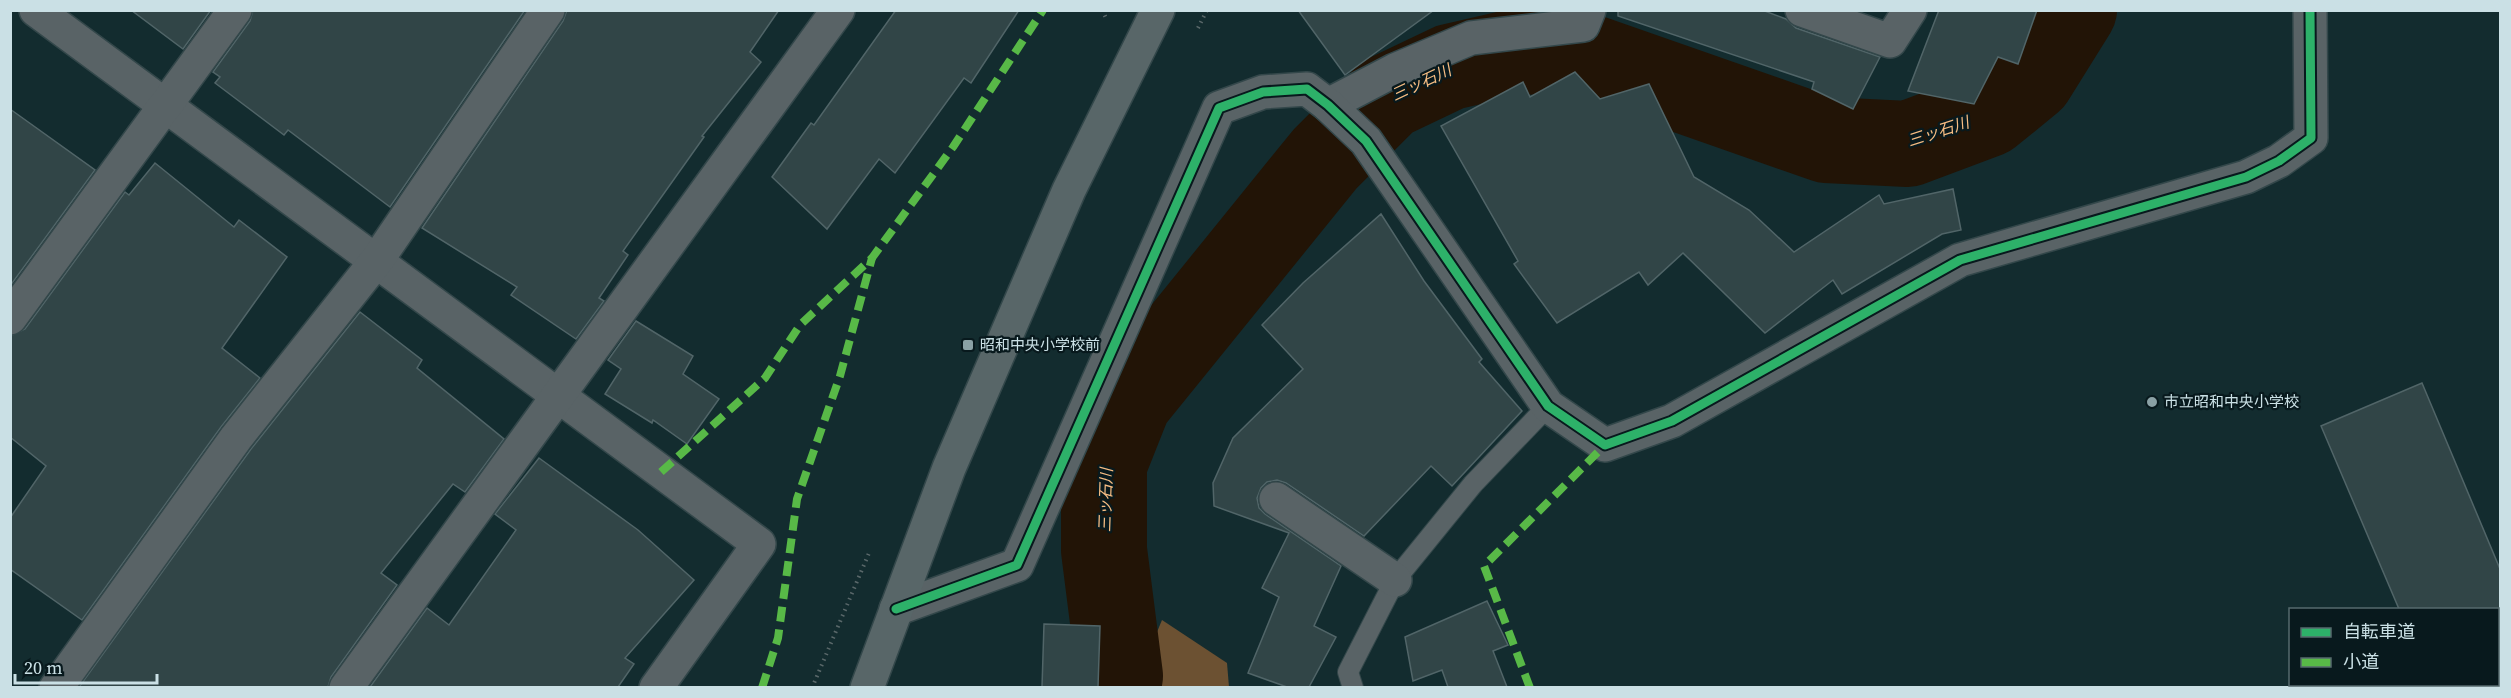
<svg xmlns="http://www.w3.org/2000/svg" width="2511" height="698" font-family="'Source Serif 4','Noto Sans JP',serif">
  <rect width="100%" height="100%" fill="#132c2f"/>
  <path fill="#6c5132" d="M 1162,620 L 1227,663 L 1229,687 L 1134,687 Z"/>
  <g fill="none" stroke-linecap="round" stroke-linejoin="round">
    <path stroke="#221406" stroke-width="86" d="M 1118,688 L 1120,676 L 1104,550 L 1104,464 L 1129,401 L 1325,159 L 1387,97 L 1450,67 L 1515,52 L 1572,51 L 1826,140 L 1908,144 L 1988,114 L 2031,79 L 2074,10"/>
  </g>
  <g fill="#314547" stroke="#516568" stroke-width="1.5">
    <path d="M 131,10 L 211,10 L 183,49 Z"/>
    <path d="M 253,10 L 525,10 L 390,207 L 288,130 L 284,135 L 215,83 L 220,77 L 213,72 L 250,21 Z"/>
    <path d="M 567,10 L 779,10 L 750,52 L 761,62 L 702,136 L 704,137 L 623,251 L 628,255 L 599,298 L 604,301 L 576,339 L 511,295 L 517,287 L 422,228 L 563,21 Z"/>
    <path d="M 896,10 L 1019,10 L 971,83 L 964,78 L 895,173 L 879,159 L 827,229 L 772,177 L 811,123 L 814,125 Z"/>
    <path d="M 1298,10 L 1434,10 L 1345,75 Z"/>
    <path d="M 1618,10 L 1762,10 L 1786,19 L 1796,28 L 1880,57 L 1853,109 L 1812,89 L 1814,82 L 1618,16 Z"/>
    <path d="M 1939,10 L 2037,10 L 2018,64 L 1998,57 L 1974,104 L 1908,91 Z"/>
    <path d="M 1575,72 L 1600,99 L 1649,84 L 1694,177 L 1749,210 L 1794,252 L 1879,195 L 1884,204 L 1953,189 L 1961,230 L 1942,234 L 1842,294 L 1833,280 L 1765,333 L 1683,253 L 1648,285 L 1639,272 L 1557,323 L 1514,264 L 1518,261 L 1441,126 L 1523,82 L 1530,97 Z"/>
    <path d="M 10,109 L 95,170 L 10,286 Z"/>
    <path d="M 155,163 L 234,227 L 239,220 L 287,257 L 222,348 L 260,378 L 221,427 L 82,620 L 10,569 L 10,518 L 46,466 L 10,437 L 10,336 L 25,329 L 125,192 L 129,195 Z"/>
    <path d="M 1381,214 L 1424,281 L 1482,359 L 1479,362 L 1522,411 L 1452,486 L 1431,466 L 1364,536 L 1286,483 L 1277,480 L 1267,482 L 1261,488 L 1257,498 L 1259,508 L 1265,514 L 1341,566 L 1314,626 L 1336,637 L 1309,687 L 1287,687 L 1248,673 L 1279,597 L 1262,588 L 1289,533 L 1214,506 L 1213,483 L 1233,438 L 1303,369 L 1262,325 L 1303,283 Z"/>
    <path d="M 360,312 L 422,360 L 417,368 L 504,439 L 465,492 L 453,484 L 381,573 L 397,585 L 331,677 L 328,687 L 79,687 L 251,449 Z"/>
    <path d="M 636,321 L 693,356 L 683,374 L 719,399 L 687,444 L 653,420 L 652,423 L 605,394 L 621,369 L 608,360 Z"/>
    <path d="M 2422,383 L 2500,569 L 2500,609 L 2399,609 L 2321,426 Z"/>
    <path d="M 539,458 L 638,530 L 694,580 L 625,658 L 634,664 L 618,687 L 370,687 L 427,608 L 449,625 L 516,530 L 495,514 Z"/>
    <path d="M 1487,601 L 1508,645 L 1493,651 L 1507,687 L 1448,687 L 1442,670 L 1413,681 L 1405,637 Z"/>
    <path d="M 1044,624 L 1100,626 L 1098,687 L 1042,687 Z"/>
  </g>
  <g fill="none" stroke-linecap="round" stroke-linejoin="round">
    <defs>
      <path id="lane" d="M 1353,688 L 1348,672 L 1395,580 L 1473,484 L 1548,406"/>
      <g id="street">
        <path d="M 36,10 L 759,544 L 656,688"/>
        <path d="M 1802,10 L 1890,41 L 1910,10"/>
        <path d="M 1328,105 L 1395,70 L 1471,38 L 1583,25 L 1589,10"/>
        <path d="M 10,318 L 235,10"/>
        <path d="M 1276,499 L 1395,580"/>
        <path d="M 896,609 L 1017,565 L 1219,108 L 1263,92 L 1307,89 L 1328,105 L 1366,141 L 1548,406 L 1605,445 L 1672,421 L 1960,260 L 2246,177 L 2279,161 L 2311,138 L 2310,10"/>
        <path d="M 56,688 L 236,438 L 377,260 L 548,10"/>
        <path d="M 346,688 L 838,10"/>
      </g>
      <path id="secondary" d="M 867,688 L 949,468 L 1069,190 L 1158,10"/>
    </defs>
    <use href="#lane" stroke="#33474a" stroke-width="22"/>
    <use href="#street" stroke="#33474a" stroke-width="36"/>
    <use href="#secondary" stroke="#33474a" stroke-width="36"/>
    <g stroke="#5a686a" stroke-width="4" stroke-dasharray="1.5 4.5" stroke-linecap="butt">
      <path d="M 1102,10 L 1106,18"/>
      <path d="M 1198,28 L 1207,10"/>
      <path d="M 812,688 L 869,553"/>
    </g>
    <use href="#lane" stroke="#596366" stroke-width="20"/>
    <use href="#street" stroke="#596366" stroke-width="33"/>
    <use href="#secondary" stroke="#586668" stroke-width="33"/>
    <g stroke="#58b947" stroke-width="8" stroke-dasharray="15 8" stroke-linecap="butt">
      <path d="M 661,472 L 765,378 L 800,325 L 872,258 L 953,147 L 1043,10"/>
      <path d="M 762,688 L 778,638 L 797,499 L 840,376 L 872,258"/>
      <path d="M 1530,688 L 1484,566 L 1605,445"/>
    </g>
    <defs>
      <path id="cycleway" d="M 896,609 L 1017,565 L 1219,108 L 1263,92 L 1307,89 L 1328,105 L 1366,141 L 1548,406 L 1605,445 L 1672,421 L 1960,260 L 2246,177 L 2279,161 L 2311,138 L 2310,10"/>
    </defs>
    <use href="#cycleway" stroke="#08191d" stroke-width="13"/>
    <use href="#cycleway" stroke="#2db169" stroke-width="9"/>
  </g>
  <g fill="#8aa1a5" stroke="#08191d" stroke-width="2">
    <rect x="962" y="339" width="12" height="12" rx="3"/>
    <circle cx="2152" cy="402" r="6"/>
  </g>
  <g text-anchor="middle" stroke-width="4.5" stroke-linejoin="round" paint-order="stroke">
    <g font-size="15" fill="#cae0e5" stroke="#08191d" text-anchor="start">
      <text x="980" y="350">昭和中央小学校前</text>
      <text x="2164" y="407">市立昭和中央小学校</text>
    </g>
    <g font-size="16" font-style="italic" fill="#f7bd83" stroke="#08191d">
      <text transform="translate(1421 82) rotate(-25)" y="6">三ッ石川</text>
      <text transform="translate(1938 131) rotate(-18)" y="6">三ッ石川</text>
      <text transform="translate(1105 500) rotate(-88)" y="6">三ッ石川</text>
    </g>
  </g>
  <rect width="2511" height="698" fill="none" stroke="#cae0e5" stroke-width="24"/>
  <rect x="2289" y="608" width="210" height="78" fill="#08191d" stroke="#56696d" stroke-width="1.5"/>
  <rect x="2301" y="628" width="30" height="9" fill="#2db169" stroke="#56696d" stroke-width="1.5"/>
  <text x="2343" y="638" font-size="18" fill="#cae0e5">自転車道</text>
  <rect x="2301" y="658" width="30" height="9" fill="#58b947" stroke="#56696d" stroke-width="1.5"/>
  <text x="2343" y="668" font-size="18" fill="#cae0e5">小道</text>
  <path d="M15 674v9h142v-9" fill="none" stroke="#cae0e5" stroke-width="3"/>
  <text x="24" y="674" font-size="18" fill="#cae0e5" stroke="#08191d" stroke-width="4.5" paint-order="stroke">20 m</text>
</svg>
